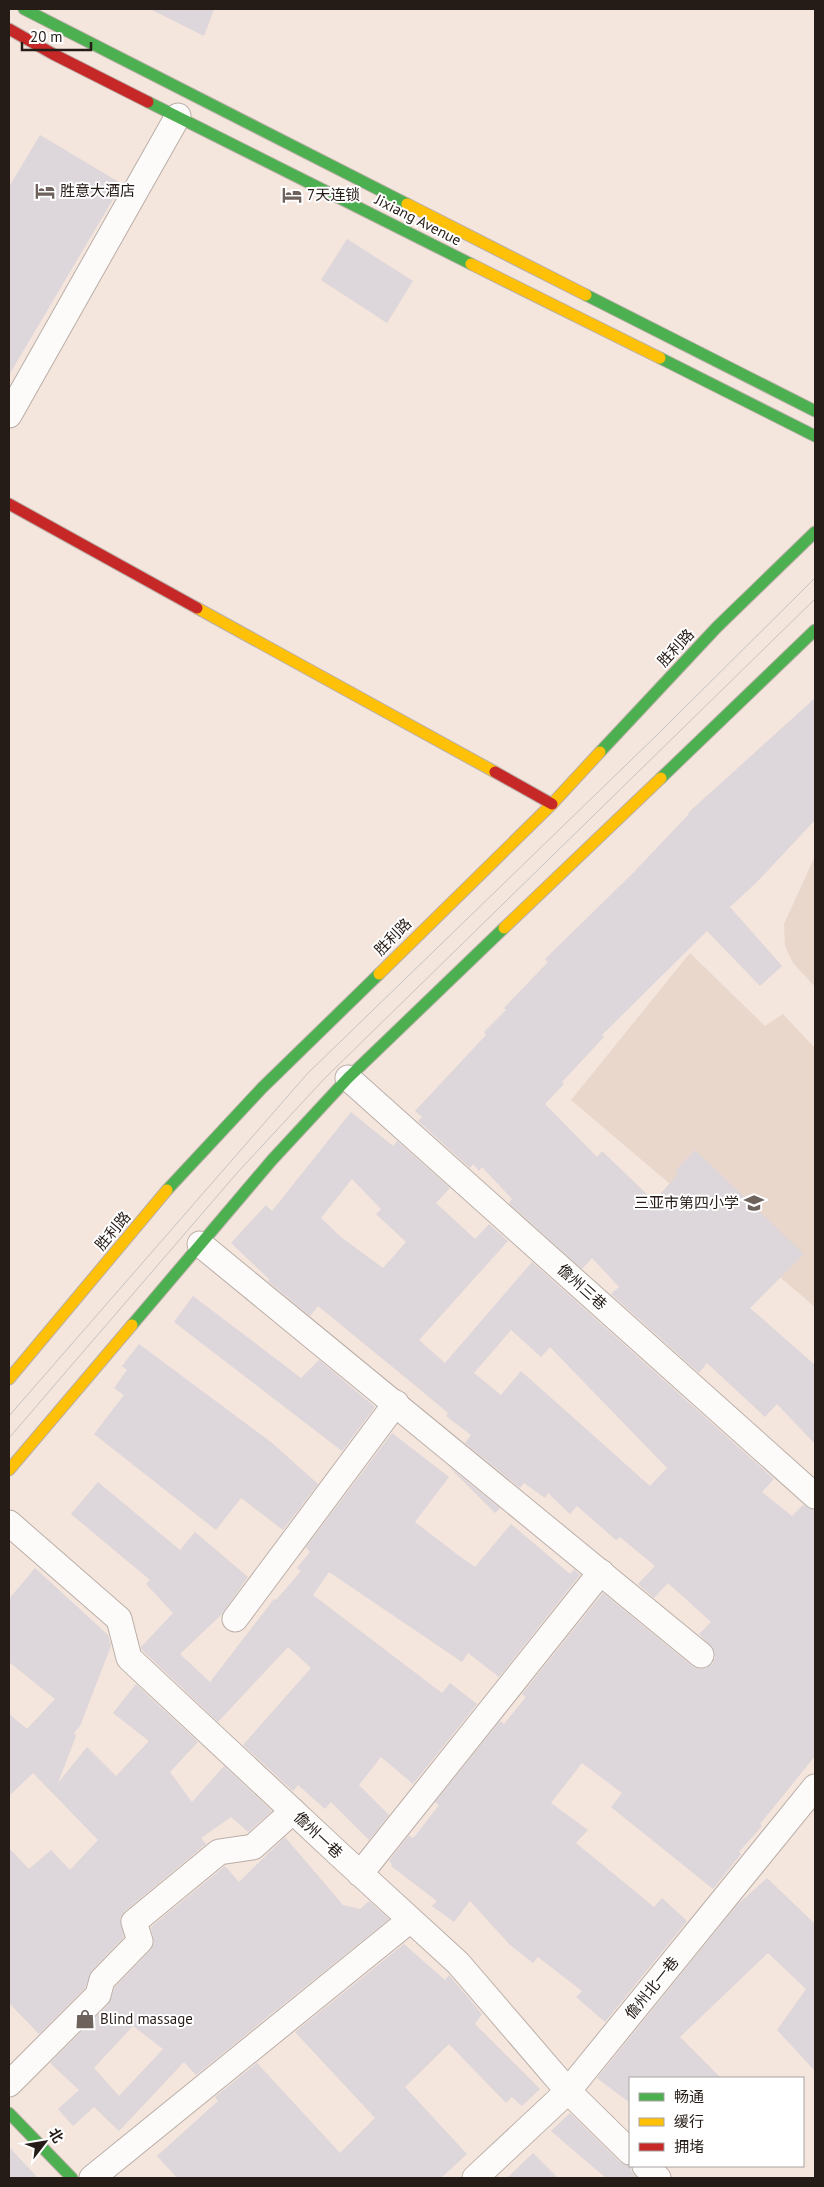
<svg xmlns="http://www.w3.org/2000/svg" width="824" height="2187" font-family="'PT Sans','Noto Sans SC',sans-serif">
  <rect width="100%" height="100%" fill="#f4e5dd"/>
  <g fill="#e9d7cc">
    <path d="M 815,856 L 815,987 L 793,963 L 785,946 L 784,924 Z"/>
    <path d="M 690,953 L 765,1026 L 783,1014 L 815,1048 L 815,1307 L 571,1100 Z"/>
  </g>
  <g fill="#ddd6da" fill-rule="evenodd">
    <path d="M 150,9 L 214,9 L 204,36 Z"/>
    <path d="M 40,135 L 122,184 L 9,375 L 9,187 Z"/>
    <path d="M 347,239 L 413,281 L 387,323 L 321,280 Z"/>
    <path d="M 815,698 L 815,820 L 757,882 L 730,907 L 782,966 L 760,986 L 707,931 L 602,1035 L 604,1037 L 562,1082 L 564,1084 L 545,1104 L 597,1157 L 602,1151 L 654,1201 L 678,1174 L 675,1171 L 695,1150 L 804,1254 L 750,1308 L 815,1365 L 815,1444 L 777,1404 L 765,1417 L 707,1363 L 699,1373 L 611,1294 L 619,1287 L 592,1258 L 582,1269 L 509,1203 L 512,1199 L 482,1167 L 479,1171 L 473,1164 L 470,1168 L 418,1121 L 422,1117 L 415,1111 L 486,1035 L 484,1032 L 506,1010 L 504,1008 L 548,962 L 545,959 L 632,874 L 689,814 L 688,813 Z"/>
    <path d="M 351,1112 L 393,1146 L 397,1141 L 450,1188 L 436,1203 L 475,1239 L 489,1224 L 508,1241 L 419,1340 L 445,1363 L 532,1262 L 774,1479 L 762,1492 L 792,1516 L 803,1505 L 815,1510 L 815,1756 L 760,1824 L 762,1826 L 739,1852 L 741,1854 L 713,1889 L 611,1807 L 622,1793 L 582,1763 L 551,1803 L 588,1830 L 576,1843 L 654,1907 L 662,1898 L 687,1921 L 605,2022 L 576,1997 L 582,1991 L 538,1957 L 533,1963 L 510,1945 L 470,1901 L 454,1922 L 432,1906 L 437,1901 L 391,1866 L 392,1864 L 389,1861 L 409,1835 L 412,1838 L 415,1836 L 439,1805 L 435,1802 L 500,1721 L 504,1724 L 526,1697 L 522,1694 L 603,1593 L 692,1666 L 698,1669 L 706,1668 L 712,1664 L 715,1658 L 714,1650 L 699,1634 L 711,1622 L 668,1583 L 654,1598 L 638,1584 L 655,1566 L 620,1537 L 616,1540 L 577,1506 L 570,1514 L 548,1493 L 545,1498 L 524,1483 L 520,1488 L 465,1443 L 471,1435 L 446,1416 L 448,1413 L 417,1387 L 318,1306 L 310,1316 L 268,1281 L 269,1279 L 231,1243 L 266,1205 L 272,1211 ZM 352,1179 L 381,1209 L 376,1214 L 406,1242 L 383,1268 L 341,1237 L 321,1218 ZM 511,1330 L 541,1357 L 550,1347 L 667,1468 L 650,1486 L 521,1371 L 501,1395 L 474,1373 Z"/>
    <path d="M 193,1296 L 301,1378 L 319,1360 L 375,1407 L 342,1451 L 174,1322 Z"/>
    <path d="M 139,1344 L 272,1443 L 318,1484 L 283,1530 L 241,1498 L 216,1530 L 94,1434 L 124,1395 L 114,1388 L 127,1370 L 122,1366 Z"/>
    <path d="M 392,1433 L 449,1477 L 415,1522 L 458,1555 L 475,1567 L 511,1524 L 570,1574 L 574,1569 L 580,1575 L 499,1677 L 468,1653 L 462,1662 L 329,1572 L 313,1595 L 442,1693 L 450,1683 L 477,1704 L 413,1784 L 381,1757 L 359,1785 L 389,1815 L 369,1840 L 331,1802 L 325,1809 L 298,1785 L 293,1791 L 243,1745 L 311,1668 L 288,1647 L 218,1722 L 142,1650 L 141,1647 L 173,1613 L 146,1584 L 150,1580 L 71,1514 L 98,1482 L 180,1550 L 195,1532 L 248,1577 L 222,1614 L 180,1654 L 210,1682 L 274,1599 L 276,1600 L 301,1571 L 297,1568 L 310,1552 L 306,1547 Z"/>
    <path d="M 447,1465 L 500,1508 L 495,1513 Z"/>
    <path d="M 35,1568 L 108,1635 L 111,1646 L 80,1726 L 74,1733 L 76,1736 L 58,1783 L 87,1747 L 116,1776 L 149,1741 L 113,1713 L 136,1684 L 198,1742 L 170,1772 L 192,1802 L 224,1766 L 272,1811 L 248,1832 L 231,1817 L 201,1838 L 206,1844 L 125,1911 L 120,1918 L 124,1937 L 92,1970 L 85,1988 L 39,2034 L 9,2003 L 9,1848 L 29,1869 L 51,1850 L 70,1870 L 98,1840 L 33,1773 L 9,1796 L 9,1714 L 27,1729 L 55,1699 L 9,1662 L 9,1599 Z"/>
    <path d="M 285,1837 L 343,1905 L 360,1909 L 369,1901 L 389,1919 L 196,2075 L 184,2062 L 119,2131 L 94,2107 L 73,2126 L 58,2109 L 79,2090 L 50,2063 L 108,2005 L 115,1987 L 150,1951 L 154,1944 L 151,1927 L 225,1866 L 239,1882 ZM 133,2026 L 163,2049 L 119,2096 L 94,2068 Z"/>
    <path d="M 767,1878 L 815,1924 L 815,2071 L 777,2030 L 806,1989 L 768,1953 L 680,2037 L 721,2078 L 630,2078 L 630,2103 L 597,2078 L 737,1905 Z"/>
    <path d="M 404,1944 L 445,1980 L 449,1975 L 482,2014 L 475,2024 L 540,2089 L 522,2106 L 512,2097 L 506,2103 L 449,2044 L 405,2087 L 467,2154 L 441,2178 L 177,2178 L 157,2156 L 218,2101 L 215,2097 L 257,2063 L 340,2153 L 375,2118 L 295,2032 Z"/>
    <path d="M 570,2113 L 620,2162 L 631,2166 L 631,2171 L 637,2178 L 606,2178 L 551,2131 Z"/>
    <path d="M 9,2147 L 38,2178 L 9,2178 Z"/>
    <path d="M 533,2153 L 558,2178 L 507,2178 Z"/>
  </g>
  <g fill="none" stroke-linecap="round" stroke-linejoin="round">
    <defs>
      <g id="street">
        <path d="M 9,415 L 178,116"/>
        <path d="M 348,1078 L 815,1496"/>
        <path d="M 200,1244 L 701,1655"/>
        <path d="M 9,1523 L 119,1619 L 129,1658 L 341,1856 L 458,1963 L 568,2091 L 630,2152"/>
        <path d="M 235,1619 L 396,1403"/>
        <path d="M 360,1874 L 601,1572"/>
        <path d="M 9,2084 L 98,1995 L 102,1980 L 140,1941 L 134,1922 L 219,1852 L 253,1847 L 293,1811"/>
        <path d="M 645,2166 L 658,2178"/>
        <path d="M 92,2178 L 410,1920"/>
        <path d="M 475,2178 L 568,2091 L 815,1787"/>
      </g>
      <g id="fast">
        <path d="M 24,9 L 407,204"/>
        <path d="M 148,102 L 471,264"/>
        <path d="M 586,295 L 815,411"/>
        <path d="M 660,358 L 815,436"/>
        <path d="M 600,752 L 717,627 L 815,532"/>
        <path d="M 661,778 L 815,630"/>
        <path d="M 167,1190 L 262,1088 L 379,974"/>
        <path d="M 132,1325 L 272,1160 L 348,1078 L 504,928"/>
        <path d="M 9,2113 L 72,2178"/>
      </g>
      <g id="slow">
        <path d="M 407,204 L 586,295"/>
        <path d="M 471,264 L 660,358"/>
        <path d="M 197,608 L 495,772"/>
        <path d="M 504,928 L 661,778"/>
        <path d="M 379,974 L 552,804 L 600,752"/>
        <path d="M 9,1379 L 167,1190"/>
        <path d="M 9,1470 L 132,1325"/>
      </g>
      <g id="jam">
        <path d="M 9,29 L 53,54 L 148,102"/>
        <path d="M 9,504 L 197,608"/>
        <path d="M 495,772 L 552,804"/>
      </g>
    </defs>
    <use href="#street" stroke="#baafa8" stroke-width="27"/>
    <use href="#fast" stroke="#baafa8" stroke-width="13"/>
    <use href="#slow" stroke="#baafa8" stroke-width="13"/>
    <use href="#jam" stroke="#baafa8" stroke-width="13"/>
    <use href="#street" stroke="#fdfbfa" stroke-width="25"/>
    <use href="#fast" stroke="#4caf50" stroke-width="11"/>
    <use href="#slow" stroke="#ffc107" stroke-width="11"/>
    <use href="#jam" stroke="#c62828" stroke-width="11"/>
    <g stroke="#c7c3c1" stroke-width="1">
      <path d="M 9,1416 L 307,1074 L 659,733 L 815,578"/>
      <path d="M 9,1438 L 237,1173 L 325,1078 L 815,599"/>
    </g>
  </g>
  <defs>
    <symbol id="hotel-bare" viewBox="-9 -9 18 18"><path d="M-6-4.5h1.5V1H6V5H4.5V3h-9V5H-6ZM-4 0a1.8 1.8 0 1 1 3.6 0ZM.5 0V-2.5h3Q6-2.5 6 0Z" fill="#6e625c" stroke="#fff" stroke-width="2.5" paint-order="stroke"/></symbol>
    <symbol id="school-bare" viewBox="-9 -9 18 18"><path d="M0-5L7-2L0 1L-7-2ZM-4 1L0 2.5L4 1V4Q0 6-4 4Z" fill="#6e625c" stroke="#fff" stroke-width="2.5" paint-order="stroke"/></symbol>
    <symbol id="shop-bare" viewBox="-9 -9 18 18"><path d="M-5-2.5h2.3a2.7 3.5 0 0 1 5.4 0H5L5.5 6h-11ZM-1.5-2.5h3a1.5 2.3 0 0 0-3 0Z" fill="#6e625c" stroke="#fff" stroke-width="2.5" paint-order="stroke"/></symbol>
  </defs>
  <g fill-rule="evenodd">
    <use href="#hotel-bare" x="31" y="177" width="28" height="28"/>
    <use href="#hotel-bare" x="278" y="181" width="28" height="28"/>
    <use href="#school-bare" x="740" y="1189" width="28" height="28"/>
    <use href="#shop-bare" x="71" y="2005" width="28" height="28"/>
  </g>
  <g text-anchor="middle" stroke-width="4" stroke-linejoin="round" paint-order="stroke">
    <g font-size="15" fill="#261c17" stroke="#fff" text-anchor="start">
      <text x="60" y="196">胜意大酒店</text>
      <text x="307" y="200">7天连锁</text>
      <text x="739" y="1208" text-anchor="end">三亚市第四小学</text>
      <text x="100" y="2024">Blind massage</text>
    </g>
    <g font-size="15" fill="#261c17" stroke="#fff">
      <text transform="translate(418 220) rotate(27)" y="5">Jixiang Avenue</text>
      <text transform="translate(676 648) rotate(-47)" y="5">胜利路</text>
      <text transform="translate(393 937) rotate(-45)" y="5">胜利路</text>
      <text transform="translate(113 1231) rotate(-50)" y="5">胜利路</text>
      <text transform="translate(582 1287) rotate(42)" y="5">儋州三巷</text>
      <text transform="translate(318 1835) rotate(43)" y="5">儋州一巷</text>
      <text transform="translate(652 1988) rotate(-51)" y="5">儋州北一巷</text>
    </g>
  </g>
  <rect width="824" height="2187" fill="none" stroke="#261c17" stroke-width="20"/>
  <rect x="629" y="2077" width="175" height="90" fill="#ffffff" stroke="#a8a4a2"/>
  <rect x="639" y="2093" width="25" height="8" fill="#4caf50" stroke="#a8a4a2"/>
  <text x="674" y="2102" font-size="15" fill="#261c17">畅通</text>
  <rect x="639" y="2118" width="25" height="8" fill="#ffc107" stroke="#a8a4a2"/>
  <text x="674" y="2127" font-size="15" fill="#261c17">缓行</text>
  <rect x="639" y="2143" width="25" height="8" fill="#c62828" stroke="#a8a4a2"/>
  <text x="674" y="2152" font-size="15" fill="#261c17">拥堵</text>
  <g transform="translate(45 2142) rotate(59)" stroke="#ffffff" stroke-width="4" paint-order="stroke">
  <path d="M0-4L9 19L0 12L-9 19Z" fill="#261c17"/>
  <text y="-8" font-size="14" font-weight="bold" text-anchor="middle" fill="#261c17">北</text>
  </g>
  <path d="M22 42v8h69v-8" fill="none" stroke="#261c17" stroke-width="2.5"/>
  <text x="30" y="42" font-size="15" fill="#261c17" stroke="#ffffff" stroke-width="4" paint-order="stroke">20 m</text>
</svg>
